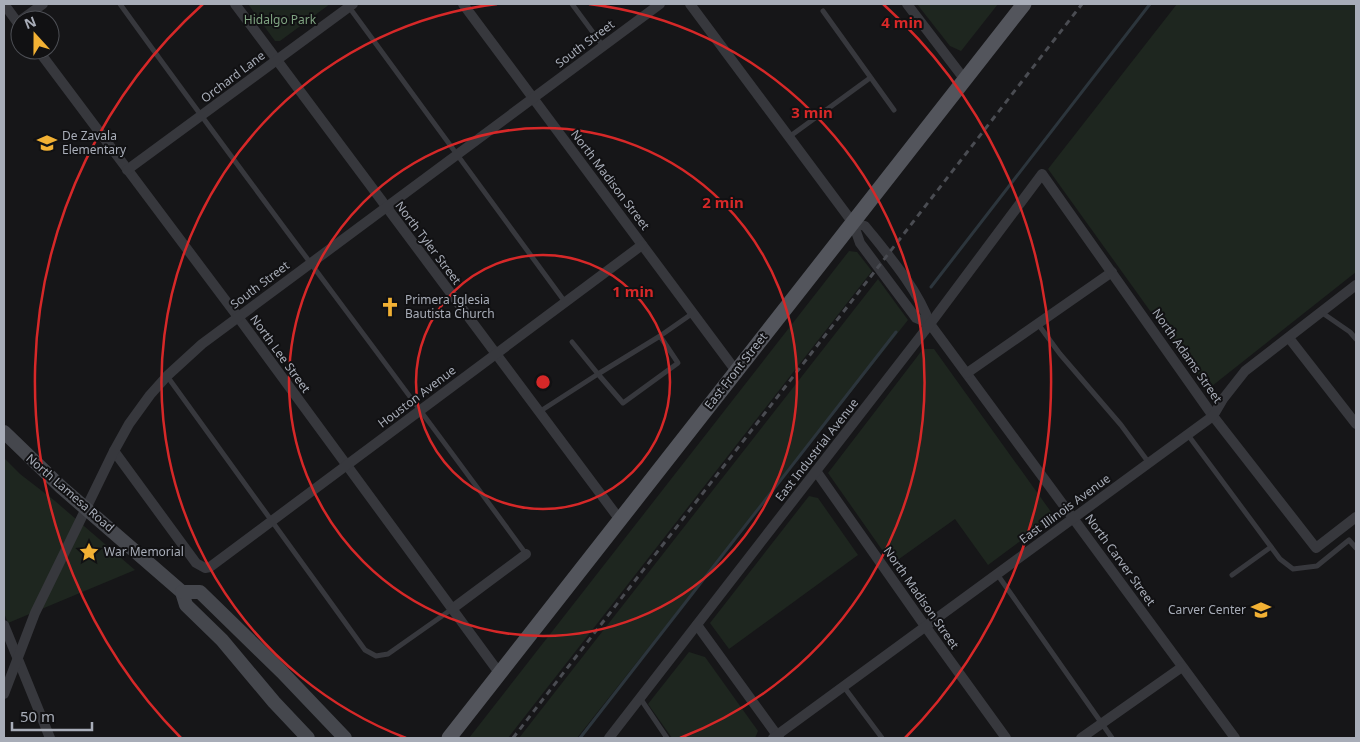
<svg xmlns="http://www.w3.org/2000/svg" width="1360" height="742" font-family="'Noto Sans',sans-serif">
  <rect width="100%" height="100%" fill="#161618"/>
  <g fill="#1e261f">
    <path d="M 248,4 L 330,4 L 280,41 L 275,41 Z"/>
    <path d="M 917,4 L 998,4 L 961,51 L 950,46 Z"/>
    <path d="M 1177,4 L 1356,4 L 1356,272 L 1207,390 L 1048,169 Z"/>
    <path d="M 849,251 L 857,252 L 872,271 L 508,738 L 469,738 Z"/>
    <path d="M 878,279 L 908,320 L 577,738 L 519,738 Z"/>
    <path d="M 923,349 L 934,349 L 1054,516 L 988,565 L 955,519 L 892,564 L 828,473 Z"/>
    <path d="M 4,458 L 20,474 L 55,501 L 135,570 L 8,623 L 4,613 Z"/>
    <path d="M 809,496 L 818,498 L 858,555 L 729,649 L 710,623 Z"/>
    <path d="M 689,652 L 705,657 L 758,731 L 755,738 L 672,738 L 648,704 Z"/>
  </g>
  <g fill="none" stroke-linecap="round" stroke-linejoin="round">
    <g stroke="#2c353c" stroke-width="3">
      <path d="M 931,287 L 1150,4"/>
      <path d="M 580,738 L 896,332"/>
    </g>
    <g stroke="#37383d" stroke-width="5">
      <path d="M 120,4 C 253,189 392,370 526,554"/>
      <path d="M 572,4 L 603,46"/>
      <path d="M 349,7 L 565,302"/>
      <path d="M 823,11 L 894,110"/>
      <path d="M 789,137 L 870,78"/>
      <path d="M 1321,312 L 1350,332 L 1356,339"/>
      <path d="M 1038,324 L 1060,354 L 1121,425 L 1149,463"/>
      <path d="M 660,336 L 678,363 L 623,403 L 598,374 L 660,336 L 693,313"/>
      <path d="M 167,376 L 365,650 L 376,656 L 388,654 L 452,609"/>
      <path d="M 539,412 L 598,374 L 572,342"/>
      <path d="M 1188,435 L 1280,559 L 1293,569 L 1317,566 L 1349,540 L 1356,548"/>
      <path d="M 997,574 L 1112,738"/>
      <path d="M 1232,575 L 1271,547"/>
      <path d="M 844,687 L 882,738"/>
      <path d="M 640,698 L 667,738"/>
    </g>
    <g stroke="#37383d" stroke-width="10">
      <path d="M 4,4 L 20,26"/>
      <path d="M 235,4 L 620,520"/>
      <path d="M 463,4 L 736,371"/>
      <path d="M 690,4 L 853,223 L 860,243 L 916,318 L 930,324"/>
      <path d="M 907,4 L 965,80"/>
      <path d="M 21,20 L 43,4"/>
      <path d="M 38,50 L 238,317 L 500,674"/>
      <path d="M 127,170 L 353,4"/>
      <path d="M 853,223 L 865,226 C 889,256 917,288 930,324 L 1235,738"/>
      <path d="M 1289,338 L 1356,424"/>
      <path d="M 967,373 L 1112,272"/>
      <path d="M 114,451 L 196,563 L 205,568 L 210,567 L 642,245"/>
      <path d="M 816,471 L 925,626 L 1006,738"/>
      <path d="M 452,609 L 526,554"/>
      <path d="M 4,625 L 50,738"/>
      <path d="M 697,625 L 779,738"/>
      <path d="M 4,694 L 35,613 L 114,451 L 129,424 L 150,395 L 167,376 L 202,344 L 660,4"/>
      <path d="M 609,738 L 930,324 L 1042,174 L 1213,416 L 1316,548 L 1356,517"/>
      <path d="M 773,738 L 1213,416 L 1223,399 L 1245,371 L 1356,285"/>
      <path d="M 1081,738 L 1182,667"/>
    </g>
    <g stroke="#45474d" stroke-width="14">
      <path d="M 4,432 L 61,487 L 182,592 L 186,605 L 222,640 L 274,702 L 308,738"/>
      <path d="M 182,592 L 200,592 L 282,672 L 345,738"/>
    </g>
    <path stroke="#53555c" stroke-width="15" d="M 449,738 L 1024,4"/>
    <path stroke="#4a4c52" stroke-width="3" stroke-dasharray="6 5" stroke-linecap="butt" d="M 513,738 L 1082,4"/>
  </g>
  <g fill="none" stroke="#d62828" stroke-width="2.5">
    <circle cx="543" cy="382" r="127"/>
    <circle cx="543" cy="382" r="254"/>
    <path d="M406 738A381 381 0 0 1 497 4M589 4A381 381 0 0 1 680 738"/>
    <path d="M181 738A508 508 0 0 1 203 4M883 4A508 508 0 0 1 905 738"/>
  </g>
  <defs>
    <symbol id="school-bare" viewBox="-9 -9 18 18"><path d="M0-5L7-2L0 1L-7-2ZM-4 1L0 2.5L4 1V4Q0 6-4 4Z" fill="#f2b134" stroke="#111113" stroke-width="2.5" paint-order="stroke"/></symbol>
    <symbol id="church-bare" viewBox="-9 -9 18 18"><path d="M-1.2-6h2.4v3.5h3.3v2.4h-3.3V6h-2.4V-.1h-3.3v-2.4h3.3Z" fill="#f2b134" stroke="#111113" stroke-width="2.5" paint-order="stroke"/></symbol>
    <symbol id="sight-bare" viewBox="-9 -9 18 18"><path d="M0-6L1.8-2.2L6-1.7L2.9 1.2L3.7 5.4L0 3.3L-3.7 5.4L-2.9 1.2L-6-1.7L-1.8-2.2Z" fill="#f2b134" stroke="#111113" stroke-width="2.5" paint-order="stroke"/></symbol>
  </defs>
  <g fill-rule="evenodd">
    <use href="#school-bare" x="33" y="129" width="28" height="28"/>
    <use href="#church-bare" x="376" y="293" width="28" height="28"/>
    <use href="#sight-bare" x="75" y="538" width="28" height="28"/>
    <use href="#school-bare" x="1247" y="596" width="28" height="28"/>
  </g>
  <g text-anchor="middle" stroke-width="4" stroke-linejoin="round" paint-order="stroke">
    <g font-size="12" fill="#7fa381" stroke="#111113">
      <text x="280" y="24">Hidalgo Park</text>
    </g>
    <g font-size="12" fill="#a8adb8" stroke="#111113">
      <text transform="translate(585 44) rotate(-37)" y="4">South Street</text>
      <text transform="translate(233 77) rotate(-37)" y="4">Orchard Lane</text>
      <text transform="translate(610 180) rotate(53)" y="4">North Madison Street</text>
      <text transform="translate(428 243) rotate(53)" y="4">North Tyler Street</text>
      <text transform="translate(260 285) rotate(-37)" y="4">South Street</text>
      <text transform="translate(280 354) rotate(54)" y="4">North Lee Street</text>
      <text transform="translate(1187 356) rotate(55)" y="4">North Adams Street</text>
      <text transform="translate(736 371) rotate(-52)" y="4">East Front Street</text>
      <text transform="translate(417 397) rotate(-37)" y="4">Houston Avenue</text>
      <text transform="translate(817 450) rotate(-52)" y="4">East Industrial Avenue</text>
      <text transform="translate(70 493) rotate(41)" y="4">North Lamesa Road</text>
      <text transform="translate(1065 509) rotate(-36)" y="4">East Illinois Avenue</text>
      <text transform="translate(1120 560) rotate(54)" y="4">North Carver Street</text>
      <text transform="translate(921 598) rotate(55)" y="4">North Madison Street</text>
    </g>
    <g font-size="12" fill="#a8adb8" stroke="#111113" text-anchor="start">
      <text x="62" y="140">De Zavala<tspan x="62" dy="14">Elementary</tspan></text>
      <text x="405" y="304">Primera Iglesia<tspan x="405" dy="14">Bautista Church</tspan></text>
      <text x="104" y="556">War Memorial</text>
      <text x="1246" y="614" text-anchor="end">Carver Center</text>
    </g>
  </g>
  <circle cx="543" cy="382" r="8" fill="#d62828" stroke="#111113" stroke-width="2.5"/>
  <g font-size="15" text-anchor="middle" font-weight="bold" fill="#d62828" stroke="#111113" stroke-width="4" stroke-linejoin="round" paint-order="stroke">
    <text x="902" y="28">4 min</text>
    <text x="812" y="118">3 min</text>
    <text x="723" y="208">2 min</text>
    <text x="633" y="297">1 min</text>
  </g>
  <rect width="1360" height="742" fill="none" stroke="#a8adb8" stroke-width="10"/>
  <g transform="translate(35 35) rotate(339)"><circle r="24" fill="#111113" stroke="#4d4f55"/>
  <path d="M0-4L9 19L0 12L-9 19Z" fill="#f2b134"/>
  <text y="-8" font-size="14" font-weight="bold" text-anchor="middle" fill="#a8adb8">N</text>
  </g>
  <path d="M12 722v8h80v-8" fill="none" stroke="#a8adb8" stroke-width="2.5"/>
  <text x="20" y="722" font-size="15" fill="#a8adb8" stroke="#111113" stroke-width="4" paint-order="stroke">50 m</text>
</svg>
